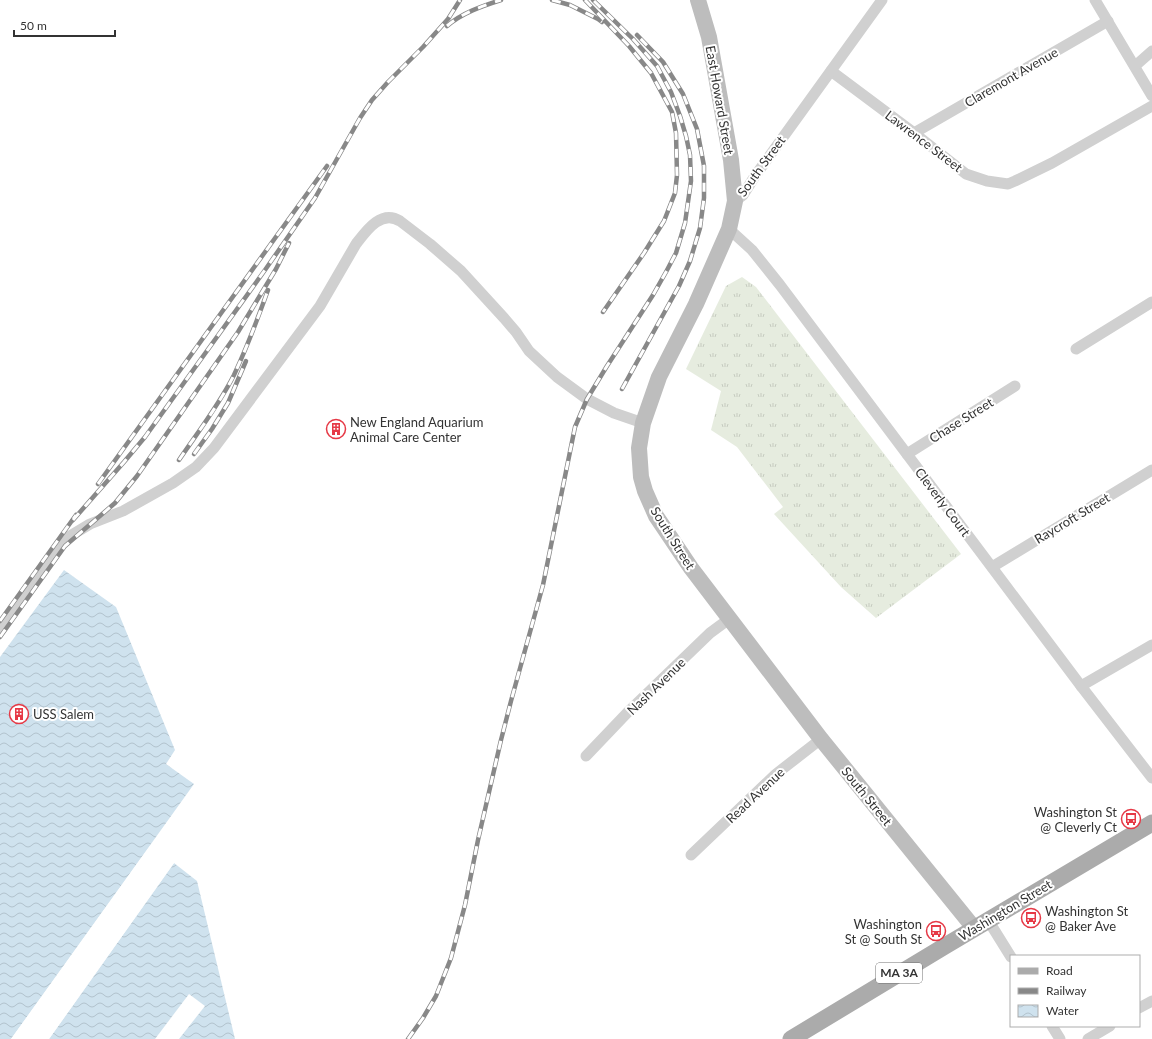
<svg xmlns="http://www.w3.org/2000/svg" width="1152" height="1039" font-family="Lato,sans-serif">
  <defs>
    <pattern id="grass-tufts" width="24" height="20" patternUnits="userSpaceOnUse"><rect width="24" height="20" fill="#e6ecdf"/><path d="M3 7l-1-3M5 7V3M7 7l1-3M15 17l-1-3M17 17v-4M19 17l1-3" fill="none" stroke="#c6cbc0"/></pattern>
    <pattern id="water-waves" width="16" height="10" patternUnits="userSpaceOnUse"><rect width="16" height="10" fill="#cfe2ee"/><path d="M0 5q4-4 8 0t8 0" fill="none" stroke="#b2c2cd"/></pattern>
  </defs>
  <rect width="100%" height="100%" fill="#fff"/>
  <path fill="url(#grass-tufts)" d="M 742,277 L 756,287 L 961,554 L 876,618 L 841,587 L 774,514 L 783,507 L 737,447 L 711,430 L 721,391 L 686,369 L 726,286 Z"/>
  <g fill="url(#water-waves)">
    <path d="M 64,570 L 116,607 L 175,750 L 166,764 L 194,784 L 11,1039 L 0,1039 L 0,657 Z"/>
    <path d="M 174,863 L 197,881 L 235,1039 L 49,1039 Z"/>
  </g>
  <g fill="#fff">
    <path d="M 150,846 L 151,847 L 13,1039 L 11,1039 Z"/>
    <path d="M 172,862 L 174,863 L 49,1039 L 47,1039 Z"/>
    <path d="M 189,994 L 205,1006 L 179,1039 L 155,1039 Z"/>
  </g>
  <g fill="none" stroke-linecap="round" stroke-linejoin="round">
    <g stroke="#d0d0d0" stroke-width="11">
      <path d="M 1095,0 L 1152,96"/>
      <path d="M 1135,66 L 1152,51"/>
      <path d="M 831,71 L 914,133 L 966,174 L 987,181 L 1008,184 L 1015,181 L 1052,163 L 1152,106"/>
      <path d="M 914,133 L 1108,21"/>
      <path d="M 735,201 L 743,195 L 755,176 L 882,0"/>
      <path d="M 729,229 L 752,250 L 780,285 L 1081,686 L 1152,778"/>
      <path d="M 1076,349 L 1152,302"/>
      <path d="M 907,454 L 1015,386"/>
      <path d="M 992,567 L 1152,470"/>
      <path d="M 0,629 L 61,545 L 70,536 L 90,524 L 123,511 L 173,483 L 196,467 L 214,448 L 320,306 L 356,244 C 366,231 381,209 400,221 L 430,244 L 461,271 L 504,318 L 516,332 L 529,351 L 557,377 L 587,399 L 614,413 L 643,423"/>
      <path d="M 1081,686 L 1152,645"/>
      <path d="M 586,756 L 627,713 L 710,633 L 729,619"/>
      <path d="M 691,855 L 776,774 L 821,739"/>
      <path d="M 988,920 L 1011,957"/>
      <path d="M 1139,1008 L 1152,1001"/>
      <path d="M 1052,1026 L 1060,1039"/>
      <path d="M 1088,1039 L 1110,1026"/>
    </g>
    <path stroke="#bdbdbd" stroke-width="16" d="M 698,0 L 709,37 L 731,160 L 735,201 L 729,229 L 696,304 L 659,377 L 643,423 L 639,448 L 641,477 L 645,491 L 656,516 L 691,568 L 821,739 L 974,928"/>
    <path stroke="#ababab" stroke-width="17" d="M 791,1039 L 945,946 L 1152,823"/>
    <defs>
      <g id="rail">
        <path d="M 552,0 L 570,5 L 598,19 L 602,22"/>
        <path d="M 585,0 L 629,46 L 651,73 L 672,112 L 676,133 L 677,175 L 675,193 L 664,221 L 644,253 L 603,312"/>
        <path d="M 447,26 C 462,13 482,6 501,0"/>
        <path d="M 622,389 L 679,286 L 690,261 L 700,228 L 704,198 L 704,166 L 697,129 L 683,94 L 663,62 L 637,35"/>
        <path d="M 194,454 L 212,429 L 228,403 L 246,361"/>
        <path d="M 179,460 C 198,432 219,405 234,375 C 247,347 258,318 268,290"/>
        <path d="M 98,484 L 327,166"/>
        <path d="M 73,520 L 124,462 L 145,437 L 265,270 L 315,198 L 360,118 L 372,100 L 388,82 L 423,47 L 448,19 L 460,0"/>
        <path d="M 0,621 L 76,515"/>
        <path d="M 0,637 L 65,546 L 115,503 L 137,476 L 238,332 L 276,269 L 289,243"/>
        <path d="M 408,1039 L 423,1018 L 436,996 L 451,958 L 465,905 L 478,840 L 501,740 L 511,701 L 543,585 L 575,427 L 587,399 L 607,366 L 653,295 L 666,272 L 676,253 L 685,223 L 691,181 L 690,155 L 686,136 L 680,116 L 671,92 L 657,66 L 633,39 L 593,0"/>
      </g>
    </defs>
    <use href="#rail" stroke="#888" stroke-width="4.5"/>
    <use href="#rail" stroke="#fff" stroke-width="3" stroke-dasharray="9" stroke-linecap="butt"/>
  </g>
  <defs>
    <symbol id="building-ring" viewBox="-11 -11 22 22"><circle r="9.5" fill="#fff" stroke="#e63946" stroke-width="1.5"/><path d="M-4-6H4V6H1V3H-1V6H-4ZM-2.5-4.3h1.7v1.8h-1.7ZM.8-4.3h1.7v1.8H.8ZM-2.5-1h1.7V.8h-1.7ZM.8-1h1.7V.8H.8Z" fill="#e63946"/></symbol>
    <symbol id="bus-ring" viewBox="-11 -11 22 22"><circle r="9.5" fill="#fff" stroke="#e63946" stroke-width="1.5"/><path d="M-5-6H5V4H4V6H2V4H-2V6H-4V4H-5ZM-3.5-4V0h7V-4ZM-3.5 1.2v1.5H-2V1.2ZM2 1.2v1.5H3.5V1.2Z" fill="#e63946"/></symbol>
  </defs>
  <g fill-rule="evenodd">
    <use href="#building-ring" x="325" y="418" width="22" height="22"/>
    <use href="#building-ring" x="8" y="703" width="22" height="22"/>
    <use href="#bus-ring" x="1120" y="808" width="22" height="22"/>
    <use href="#bus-ring" x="1020" y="907" width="22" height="22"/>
    <use href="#bus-ring" x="925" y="920" width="22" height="22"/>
  </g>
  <g text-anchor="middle" stroke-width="4" stroke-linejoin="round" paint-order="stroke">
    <rect fill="#fff" stroke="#707070" stroke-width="1" x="876" y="963" width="46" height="20" rx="3"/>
    <g font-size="12" font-weight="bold" fill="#333">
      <text x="899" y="977">MA 3A</text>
    </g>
    <g font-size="13" fill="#333" stroke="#fff">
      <text transform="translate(1011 77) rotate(-30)" y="5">Claremont Avenue</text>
      <text transform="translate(720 100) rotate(80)" y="5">East Howard Street</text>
      <text transform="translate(924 141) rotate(37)" y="5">Lawrence Street</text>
      <text transform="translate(761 166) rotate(-54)" y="5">South Street</text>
      <text transform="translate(961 420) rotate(-32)" y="5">Chase Street</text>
      <text transform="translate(943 502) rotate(53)" y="5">Cleverly Court</text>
      <text transform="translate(1072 518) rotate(-31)" y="5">Raycroft Street</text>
      <text transform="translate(673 538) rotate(58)" y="5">South Street</text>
      <text transform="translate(656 686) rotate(-44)" y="5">Nash Avenue</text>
      <text transform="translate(755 795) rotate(-43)" y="5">Read Avenue</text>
      <text transform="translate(867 796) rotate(51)" y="5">South Street</text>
      <text transform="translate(1005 910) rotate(-31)" y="5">Washington Street</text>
    </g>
    <g font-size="13" fill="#333" stroke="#fff" text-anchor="start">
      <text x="350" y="427">New England Aquarium<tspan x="350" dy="15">Animal Care Center</tspan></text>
      <text x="33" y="719">USS Salem</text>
      <text x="1117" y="817" text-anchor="end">Washington St<tspan x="1117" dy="15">@ Cleverly Ct</tspan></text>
      <text x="1045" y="916">Washington St<tspan x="1045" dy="15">@ Baker Ave</tspan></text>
      <text x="922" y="929" text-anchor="end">Washington<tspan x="922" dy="15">St @ South St</tspan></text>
    </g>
  </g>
  <rect x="1010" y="955" width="130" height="72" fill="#ffffff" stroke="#adadad"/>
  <rect x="1018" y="968" width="20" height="6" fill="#ababab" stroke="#adadad"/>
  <text x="1046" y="975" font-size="12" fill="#333333">Road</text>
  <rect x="1018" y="988" width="20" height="6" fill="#888888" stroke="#adadad"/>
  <text x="1046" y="995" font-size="12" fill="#333333">Railway</text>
  <rect x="1018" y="1005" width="20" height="12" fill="url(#water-waves)" stroke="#adadad"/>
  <text x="1046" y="1015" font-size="12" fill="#333333">Water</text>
  <path d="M14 30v6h101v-6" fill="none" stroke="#333333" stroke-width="2"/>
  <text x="20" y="30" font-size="12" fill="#333333" stroke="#ffffff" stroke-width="3" paint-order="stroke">50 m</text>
</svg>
